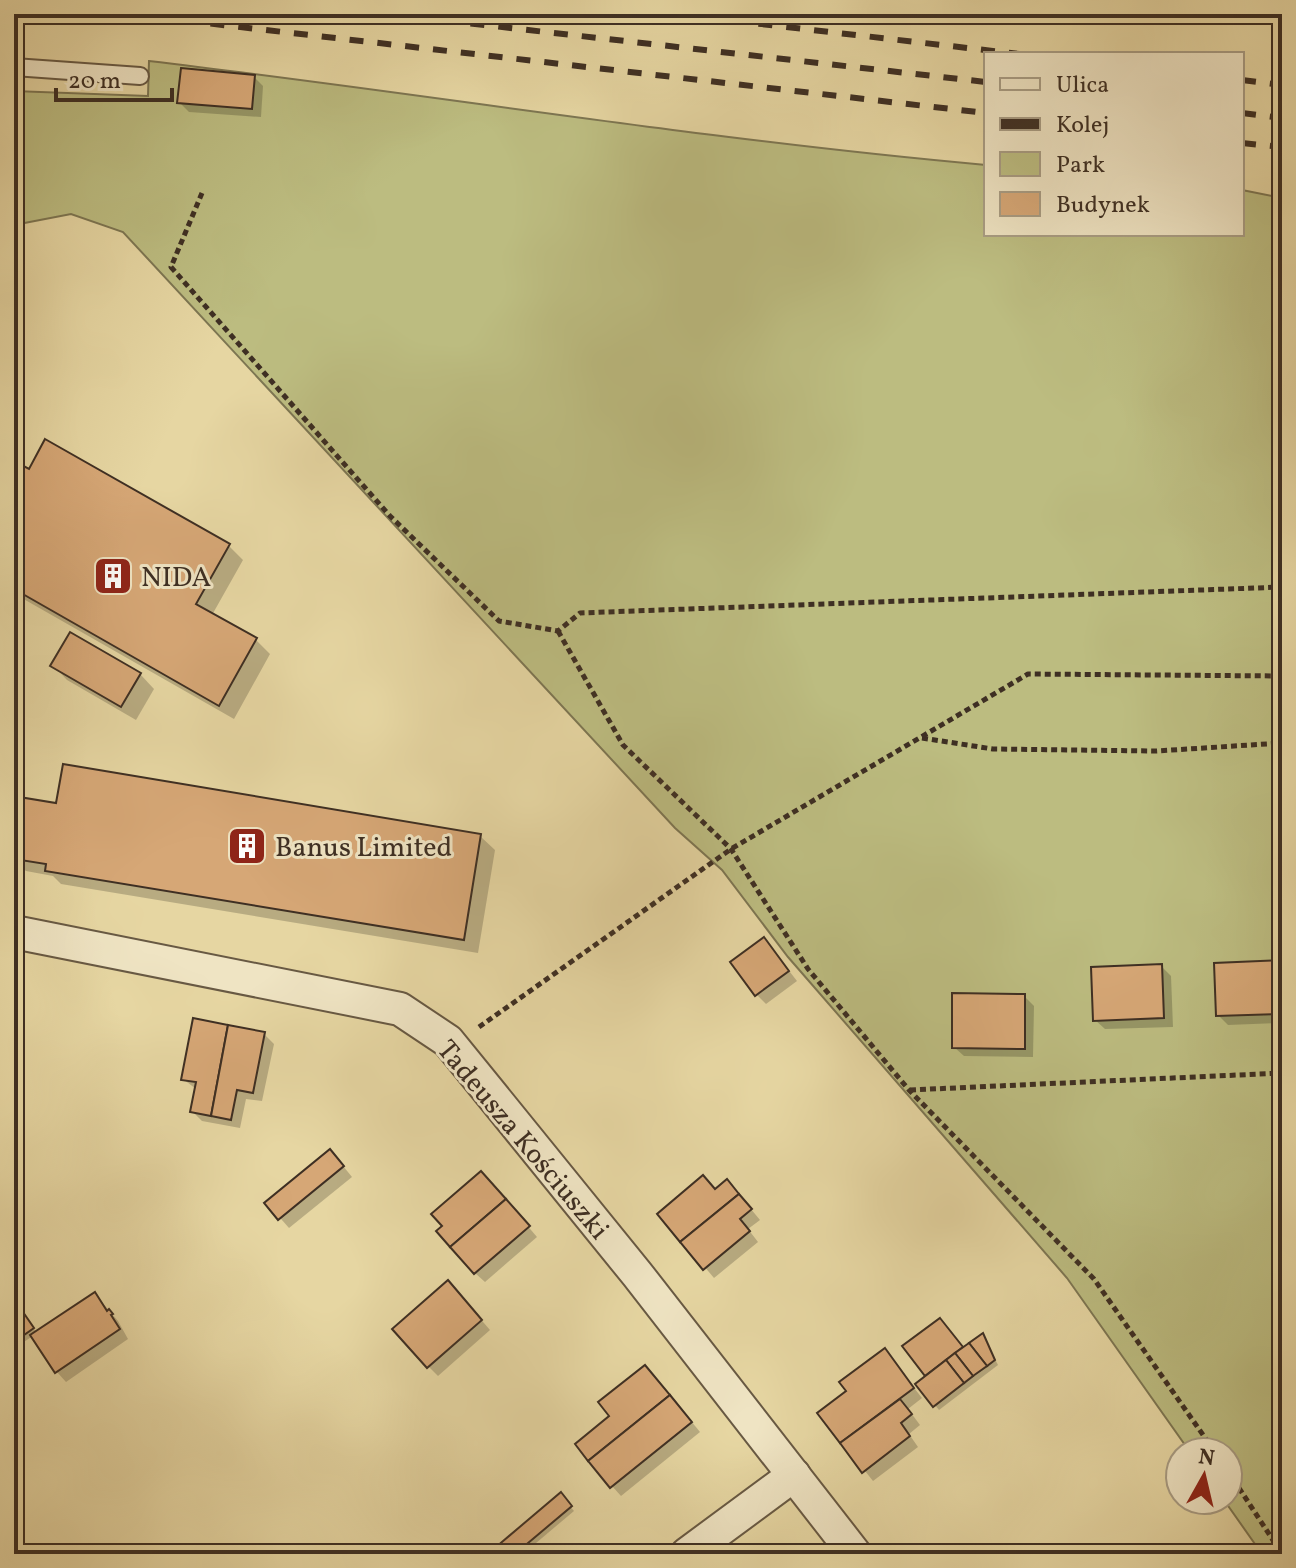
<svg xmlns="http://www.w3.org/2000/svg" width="1296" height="1568" font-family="Vollkorn,serif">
  <rect width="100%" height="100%" fill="#e6d6a2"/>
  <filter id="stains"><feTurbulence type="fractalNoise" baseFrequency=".0025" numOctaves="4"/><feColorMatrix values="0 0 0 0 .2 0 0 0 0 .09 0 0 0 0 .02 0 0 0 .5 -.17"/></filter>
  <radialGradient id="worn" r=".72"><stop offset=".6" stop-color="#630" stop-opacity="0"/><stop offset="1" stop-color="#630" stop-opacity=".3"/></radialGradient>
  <path fill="#bcbc80" stroke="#7d7652" stroke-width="2" d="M 149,61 C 428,94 706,140 986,165 L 986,234 L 1242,234 L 1242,190 L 1282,198 L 1282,1554 L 1262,1554 L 1224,1500 L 1228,1500 L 1228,1452 L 1190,1452 L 1067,1278 L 788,957 L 722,870 L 675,828 L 123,232 L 71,214 L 14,225 L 14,91 L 148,96 Z"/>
  <g fill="#0003">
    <path d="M 254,77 L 263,86 L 261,117 L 189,112 L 179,102 Z"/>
    <path d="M 14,463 L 30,472 L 229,546 L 243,560 L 212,615 L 256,640 L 270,654 L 234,719 L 20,597 L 14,591 L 14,568 L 21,556 L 14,552 Z"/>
    <path d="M 53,665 L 140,674 L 154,689 L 136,720 L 67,680 Z"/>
    <path d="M 480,836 L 495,850 L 478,953 L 61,884 L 53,876 L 26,871 L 14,860 L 14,840 Z"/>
    <path d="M 764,939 L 797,981 L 766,1004 L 756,994 Z"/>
    <path d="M 1282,962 L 1282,1023 L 1228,1025 L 1218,1015 Z"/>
    <path d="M 1161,966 L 1171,976 L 1173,1027 L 1105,1029 L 1095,1020 Z"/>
    <path d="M 1024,996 L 1034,1006 L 1033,1057 L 964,1056 L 954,1047 Z"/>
    <path d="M 264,1034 L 274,1044 L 262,1101 L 246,1099 L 240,1128 L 202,1121 L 192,1111 L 196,1089 L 183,1079 Z"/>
    <path d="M 339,1161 L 352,1177 L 289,1228 L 267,1203 Z"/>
    <path d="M 491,1183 L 537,1237 L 485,1282 L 475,1273 Z"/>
    <path d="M 716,1191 L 736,1191 L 760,1220 L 748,1229 L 758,1242 L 714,1278 L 660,1214 Z"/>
    <path d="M 457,1292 L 490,1330 L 438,1376 L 428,1366 Z"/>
    <path d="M 95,1294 L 118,1321 L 128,1339 L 66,1382 L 57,1372 L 33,1336 L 19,1345 L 14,1340 L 14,1322 L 27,1319 L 37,1333 Z"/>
    <path d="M 983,1336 L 998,1365 L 939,1410 L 918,1384 Z"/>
    <path d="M 884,1350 L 922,1398 L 908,1409 L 920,1425 L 909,1434 L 918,1447 L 873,1481 L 819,1413 L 848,1391 Z"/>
    <path d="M 655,1377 L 700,1432 L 621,1496 L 612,1486 Z"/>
    <path d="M 564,1499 L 574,1511 L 523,1554 L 504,1554 Z"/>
  </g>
  <g fill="#d6a776" stroke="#3e2f23" stroke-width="2">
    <path d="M 181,68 L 255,75 L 252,109 L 177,103 Z"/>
    <path d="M 45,439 L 230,544 L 196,604 L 257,638 L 219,706 L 14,589 L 14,563 L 21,551 L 14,547 L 14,461 L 29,469 Z"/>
    <path d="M 70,632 L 141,673 L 121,707 L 50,666 Z"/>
    <path d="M 63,764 L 481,834 L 464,940 L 45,871 L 46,864 L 14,859 L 14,828 L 19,797 L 56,803 Z"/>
    <path d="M 764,937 L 789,971 L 755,996 L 730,962 Z"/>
    <path d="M 1282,960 L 1282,1014 L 1216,1016 L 1214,963 Z"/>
    <path d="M 1162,964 L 1164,1018 L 1093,1021 L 1091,967 Z"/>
    <path d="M 952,993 L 1025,994 L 1025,1049 L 952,1048 Z"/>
    <path d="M 193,1018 L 228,1025 L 211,1116 L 190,1112 L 196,1082 L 181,1080 Z"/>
    <path d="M 228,1025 L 265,1032 L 253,1093 L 237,1090 L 231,1120 L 211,1116 Z"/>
    <path d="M 330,1149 L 344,1166 L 278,1220 L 264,1203 Z"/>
    <path d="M 481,1171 L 506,1199 L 450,1247 L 436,1231 L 442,1226 L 431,1214 Z"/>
    <path d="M 703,1175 L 715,1189 L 727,1179 L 739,1194 L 680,1242 L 657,1214 Z"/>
    <path d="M 739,1194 L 752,1209 L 740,1219 L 750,1231 L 703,1270 L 680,1242 Z"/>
    <path d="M 506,1199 L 530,1226 L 474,1274 L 450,1247 Z"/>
    <path d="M 448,1280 L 482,1320 L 427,1368 L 392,1329 Z"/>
    <path d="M 95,1292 L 107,1311 L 109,1309 L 113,1314 L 111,1315 L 120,1329 L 55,1373 L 30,1335 Z"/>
    <path d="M 23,1312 L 34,1328 L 14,1342 L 14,1319 Z"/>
    <path d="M 940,1318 L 963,1347 L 925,1376 L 902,1346 Z"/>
    <path d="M 983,1333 L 995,1360 L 987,1366 L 969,1343 Z"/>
    <path d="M 969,1343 L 987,1366 L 973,1376 L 955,1353 Z"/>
    <path d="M 885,1348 L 914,1388 L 840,1443 L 817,1413 L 846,1391 L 839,1382 Z"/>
    <path d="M 955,1353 L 973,1376 L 964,1383 L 946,1360 Z"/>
    <path d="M 946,1360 L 964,1383 L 933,1407 L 915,1384 Z"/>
    <path d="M 645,1365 L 670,1395 L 588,1461 L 575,1444 L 609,1416 L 598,1402 Z"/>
    <path d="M 670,1395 L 692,1422 L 610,1488 L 588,1461 Z"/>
    <path d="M 900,1399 L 912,1414 L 901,1423 L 910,1436 L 862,1473 L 840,1443 Z"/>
    <path d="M 561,1492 L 572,1506 L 515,1554 L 502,1554 L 496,1547 Z"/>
  </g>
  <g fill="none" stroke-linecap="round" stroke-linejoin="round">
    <defs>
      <path id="lane" d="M 14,67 L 140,76"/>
      <g id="street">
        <path d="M 14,932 L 400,1009 L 448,1041 L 637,1274 L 855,1554"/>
        <path d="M 687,1554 L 794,1475"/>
      </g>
    </defs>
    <use href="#lane" stroke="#685943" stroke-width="20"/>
    <use href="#street" stroke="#685943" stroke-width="36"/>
    <g stroke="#3e2f23" stroke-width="5" stroke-dasharray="6 4" stroke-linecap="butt">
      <path d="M 202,193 L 171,267 L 390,516 L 499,621 L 558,631 L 580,613 L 1282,587"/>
      <path d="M 558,631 L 623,745 L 731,849 L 808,969 L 909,1090 L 1094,1279 L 1215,1452"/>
      <path d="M 922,738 L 993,749 L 1156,751 L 1282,743"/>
      <path d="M 479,1027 L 731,849 L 1028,674 L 1282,676"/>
      <path d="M 910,1090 L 1282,1073"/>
      <path d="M 1228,1471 L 1282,1554"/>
    </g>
    <use href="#lane" stroke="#efe4c3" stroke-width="16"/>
    <use href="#street" stroke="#efe4c3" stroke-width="32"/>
    <g stroke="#3e2f23" stroke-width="6" stroke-dasharray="14 14" stroke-linecap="butt">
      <path d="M 127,14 L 986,113"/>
      <path d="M 387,14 L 986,82"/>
      <path d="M 675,14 L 1019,54"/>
      <path d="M 1242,80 L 1282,85"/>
      <path d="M 1242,113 L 1282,118"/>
      <path d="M 1242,143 L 1282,147"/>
    </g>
  </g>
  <defs>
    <symbol id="building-square" viewBox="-11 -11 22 22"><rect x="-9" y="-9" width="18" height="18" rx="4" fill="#8f2418" stroke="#efe4c3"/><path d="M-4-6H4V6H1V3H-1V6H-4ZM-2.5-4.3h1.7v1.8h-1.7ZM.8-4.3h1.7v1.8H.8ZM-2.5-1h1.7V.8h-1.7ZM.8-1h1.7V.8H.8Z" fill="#fff"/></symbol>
  </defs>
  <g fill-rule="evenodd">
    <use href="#building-square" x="91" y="554" width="44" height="44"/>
    <use href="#building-square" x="225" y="824" width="44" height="44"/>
  </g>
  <g text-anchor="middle" stroke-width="6" stroke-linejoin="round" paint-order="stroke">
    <g font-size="28" fill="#3e2f23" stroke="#efe4c3" text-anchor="start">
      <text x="141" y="586">NIDA</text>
      <text x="275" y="856">Banus Limited</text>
    </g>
    <g font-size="28" fill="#3e2f23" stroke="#efe4c3">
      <text transform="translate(524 1139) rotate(50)" y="10">Tadeusza Kościuszki</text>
    </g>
  </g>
  <rect width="1296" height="1568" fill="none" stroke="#e6d6a2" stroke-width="48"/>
  <rect x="16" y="16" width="1264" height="1536" fill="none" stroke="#3e2f23" stroke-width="4"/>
  <rect x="24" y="24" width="1248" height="1520" fill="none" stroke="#3e2f23" stroke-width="2"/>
  <rect x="984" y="52" width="260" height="184" fill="#efe4c3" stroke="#a89c83" stroke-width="2"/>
  <rect x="1000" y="78" width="40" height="12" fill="#efe4c3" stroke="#a89c83" stroke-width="2"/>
  <text x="1056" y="92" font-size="24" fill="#3e2f23">Ulica</text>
  <rect x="1000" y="118" width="40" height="12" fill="#3e2f23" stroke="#a89c83" stroke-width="2"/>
  <text x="1056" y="132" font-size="24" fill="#3e2f23">Kolej</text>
  <rect x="1000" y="152" width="40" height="24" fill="#bcbc80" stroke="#a89c83" stroke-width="2"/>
  <text x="1056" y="172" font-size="24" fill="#3e2f23">Park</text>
  <rect x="1000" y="192" width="40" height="24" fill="#d6a776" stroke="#a89c83" stroke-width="2"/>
  <text x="1056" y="212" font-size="24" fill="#3e2f23">Budynek</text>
  <g transform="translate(1204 1476) rotate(8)"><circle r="38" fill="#efe4c3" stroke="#a89c83" stroke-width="2"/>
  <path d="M0-6L14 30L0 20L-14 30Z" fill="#8f2418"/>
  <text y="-12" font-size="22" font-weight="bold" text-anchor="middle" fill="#3e2f23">N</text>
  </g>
  <path d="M56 88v12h116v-12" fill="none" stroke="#3e2f23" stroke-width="4"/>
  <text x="68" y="88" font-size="24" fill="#3e2f23" stroke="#efe4c3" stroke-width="6" paint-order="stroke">20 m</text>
  <rect width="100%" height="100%" filter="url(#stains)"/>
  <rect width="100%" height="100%" fill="url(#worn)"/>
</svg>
